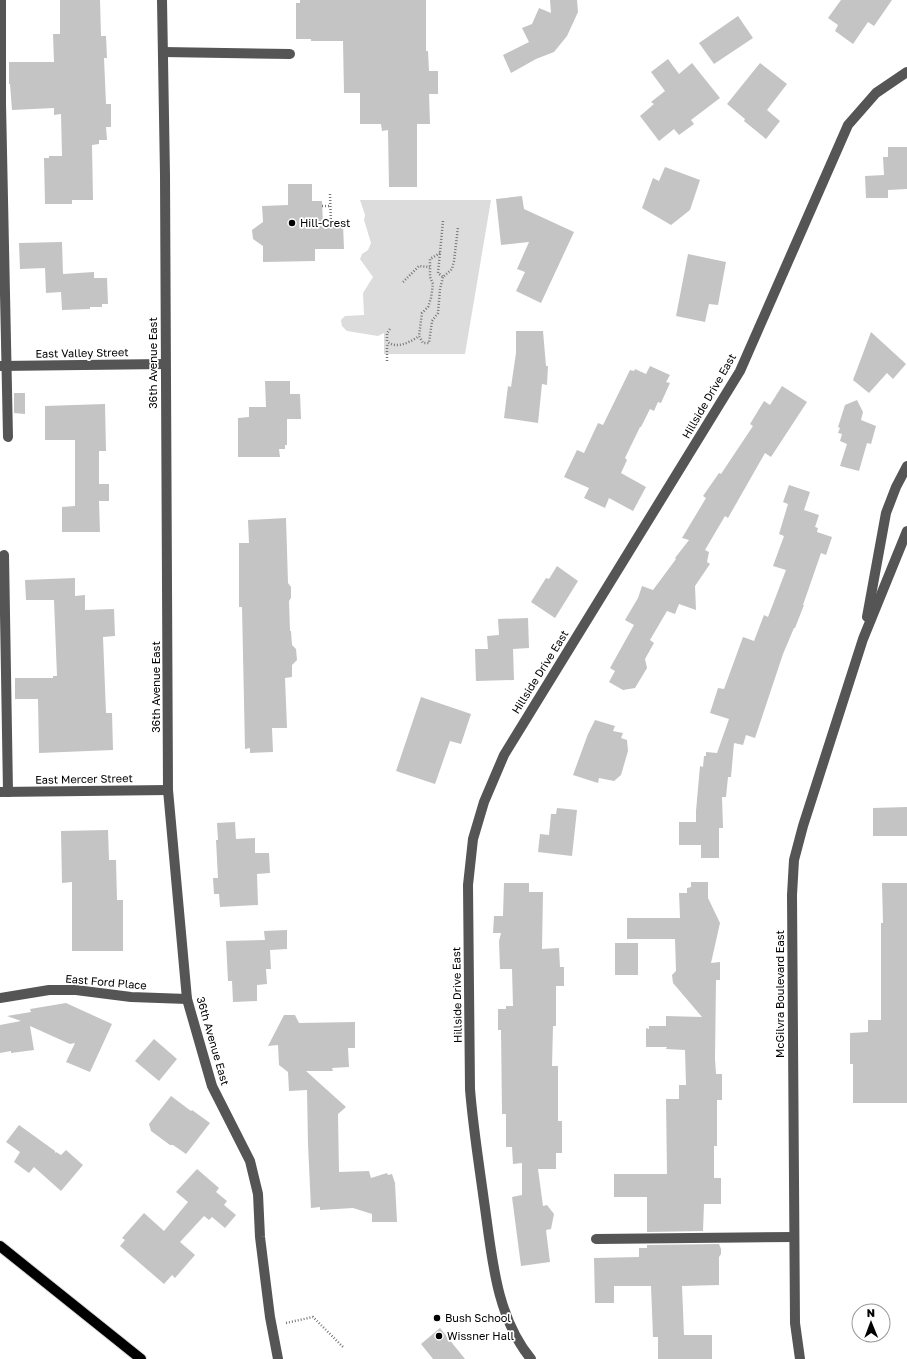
<svg xmlns="http://www.w3.org/2000/svg" width="907" height="1359" font-family="'Golos Text',sans-serif">
  <rect width="100%" height="100%" fill="#fff"/>
  <path fill="#dcdcdc" d="M 360,200 L 491,200 L 465,354 L 384,354 L 384,333 L 378,336 L 347,331 L 342,326 L 341,320 L 345,316 L 364,315 L 363,293 L 373,277 L 360,259 L 362,254 L 368,250 L 371,243 L 364,220 L 365,215 Z"/>
  <g fill="#c4c4c4">
    <path d="M 60,0 L 100,0 L 101,36 L 106,36 L 107,58 L 104,58 L 106,104 L 111,104 L 111,127 L 106,127 L 107,140 L 99,140 L 99,144 L 92,145 L 93,200 L 72,200 L 72,204 L 45,204 L 44,158 L 49,158 L 49,156 L 62,156 L 61,114 L 54,115 L 54,108 L 12,110 L 10,84 L 9,84 L 9,62 L 54,62 L 53,34 L 60,34 Z"/>
    <path d="M 300,0 L 426,0 L 426,51 L 428,51 L 429,71 L 438,71 L 438,94 L 429,94 L 430,124 L 417,124 L 417,187 L 389,187 L 388,130 L 382,131 L 381,124 L 360,124 L 360,93 L 344,93 L 343,41 L 311,41 L 311,39 L 296,39 L 296,3 L 300,3 Z"/>
    <path d="M 550,0 L 577,0 L 578,12 L 567,36 L 554,52 L 536,59 L 511,73 L 503,55 L 529,42 L 522,28 L 532,24 L 539,8 L 551,13 Z"/>
    <path d="M 841,0 L 892,0 L 874,26 L 868,22 L 853,44 L 835,31 L 838,25 L 828,18 Z"/>
    <path d="M 738,16 L 753,38 L 714,64 L 699,43 Z"/>
    <path d="M 668,59 L 679,74 L 692,63 L 720,98 L 691,120 L 694,124 L 679,135 L 674,129 L 659,141 L 640,116 L 654,104 L 651,102 L 665,91 L 651,72 Z"/>
    <path d="M 760,63 L 787,84 L 767,110 L 780,121 L 766,139 L 744,121 L 745,119 L 727,104 Z"/>
    <path d="M 888,147 L 907,147 L 907,189 L 888,190 L 888,198 L 866,198 L 865,176 L 884,175 L 883,157 L 888,157 Z"/>
    <path d="M 665,167 L 700,180 L 690,210 L 671,225 L 642,208 L 653,178 L 659,181 Z"/>
    <path d="M 288,184 L 312,184 L 312,201 L 322,201 L 323,225 L 343,224 L 344,249 L 315,249 L 315,261 L 263,262 L 263,246 L 253,239 L 252,230 L 263,222 L 262,206 L 288,205 Z"/>
    <path d="M 522,196 L 524,209 L 574,232 L 541,303 L 516,291 L 525,272 L 517,269 L 529,242 L 501,245 L 496,199 Z"/>
    <path d="M 62,242 L 63,274 L 94,272 L 94,278 L 107,278 L 108,304 L 102,304 L 102,307 L 90,307 L 90,309 L 62,310 L 61,292 L 46,293 L 45,268 L 20,269 L 19,243 Z"/>
    <path d="M 688,254 L 726,262 L 718,305 L 709,304 L 705,322 L 676,316 Z"/>
    <path d="M 516,331 L 543,331 L 546,366 L 548,366 L 547,385 L 542,384 L 538,423 L 504,418 L 508,386 L 511,387 L 516,353 Z"/>
    <path d="M 871,332 L 906,364 L 893,379 L 887,373 L 869,393 L 853,380 Z"/>
    <path d="M 650,366 L 670,375 L 666,382 L 670,383 L 661,403 L 658,402 L 654,411 L 650,409 L 641,427 L 640,427 L 625,458 L 627,460 L 621,473 L 646,487 L 633,511 L 609,498 L 605,508 L 584,498 L 589,488 L 564,477 L 577,450 L 584,453 L 598,423 L 603,425 L 630,370 L 634,371 L 635,369 L 646,374 Z"/>
    <path d="M 265,381 L 290,381 L 290,394 L 300,394 L 301,419 L 287,419 L 287,445 L 285,445 L 285,449 L 279,449 L 280,457 L 238,457 L 238,418 L 249,417 L 249,407 L 266,407 Z"/>
    <path d="M 782,386 L 807,402 L 771,457 L 765,453 L 728,518 L 725,516 L 705,550 L 709,552 L 707,562 L 710,564 L 695,586 L 696,610 L 679,604 L 675,614 L 667,611 L 650,640 L 654,643 L 645,659 L 647,668 L 635,688 L 623,690 L 609,682 L 615,671 L 610,668 L 634,625 L 625,620 L 638,598 L 642,586 L 653,590 L 676,559 L 675,558 L 689,540 L 682,538 L 706,498 L 703,496 L 719,473 L 721,474 L 753,426 L 750,424 L 764,401 L 770,405 Z"/>
    <path d="M 14,393 L 25,393 L 25,414 L 14,413 Z"/>
    <path d="M 857,400 L 863,412 L 861,420 L 876,426 L 871,444 L 867,443 L 859,471 L 840,466 L 847,444 L 840,441 L 842,434 L 838,433 L 840,428 L 838,427 L 845,405 Z"/>
    <path d="M 105,404 L 106,451 L 99,451 L 99,484 L 109,484 L 109,501 L 99,501 L 100,532 L 62,532 L 62,507 L 75,506 L 75,440 L 45,440 L 45,406 Z"/>
    <path d="M 789,485 L 810,492 L 804,510 L 819,515 L 815,527 L 818,528 L 817,532 L 832,537 L 826,555 L 821,553 L 803,605 L 804,605 L 795,628 L 794,628 L 783,654 L 755,738 L 746,735 L 743,745 L 734,743 L 731,777 L 728,777 L 726,797 L 722,797 L 723,828 L 719,828 L 719,858 L 701,858 L 701,845 L 679,845 L 679,822 L 696,822 L 696,811 L 700,766 L 703,767 L 704,756 L 706,756 L 706,752 L 717,753 L 729,719 L 710,713 L 718,688 L 724,689 L 743,637 L 754,641 L 764,615 L 768,617 L 786,570 L 773,566 L 784,536 L 779,534 L 788,504 L 783,502 Z"/>
    <path d="M 286,518 L 288,583 L 291,587 L 291,598 L 289,601 L 290,631 L 291,631 L 292,645 L 296,649 L 297,660 L 292,665 L 292,677 L 285,678 L 287,728 L 272,728 L 273,752 L 250,753 L 250,748 L 245,749 L 242,607 L 239,607 L 239,543 L 249,543 L 248,520 Z"/>
    <path d="M 557,566 L 578,581 L 555,618 L 531,602 L 546,578 L 549,579 Z"/>
    <path d="M 75,578 L 75,596 L 85,595 L 85,610 L 114,609 L 115,636 L 103,637 L 106,713 L 112,713 L 113,750 L 39,753 L 38,699 L 15,699 L 15,678 L 53,678 L 53,676 L 57,676 L 54,600 L 26,600 L 25,580 Z"/>
    <path d="M 528,618 L 529,648 L 513,649 L 514,680 L 476,681 L 475,649 L 488,649 L 487,636 L 499,635 L 498,619 Z"/>
    <path d="M 421,697 L 471,714 L 461,744 L 450,741 L 435,784 L 396,771 Z"/>
    <path d="M 595,720 L 615,726 L 613,731 L 623,733 L 621,738 L 627,740 L 628,751 L 621,775 L 614,781 L 599,778 L 598,783 L 573,775 L 588,734 Z"/>
    <path d="M 907,807 L 907,836 L 873,836 L 873,808 Z"/>
    <path d="M 557,808 L 577,810 L 572,856 L 538,852 L 540,834 L 549,835 L 551,814 L 556,814 Z"/>
    <path d="M 235,822 L 236,839 L 255,838 L 255,853 L 269,853 L 270,873 L 257,874 L 258,905 L 220,907 L 219,894 L 214,894 L 213,878 L 218,878 L 216,840 L 218,840 L 217,823 Z"/>
    <path d="M 108,830 L 109,860 L 116,860 L 117,900 L 123,900 L 123,951 L 72,951 L 72,882 L 62,883 L 61,831 Z"/>
    <path d="M 691,882 L 708,882 L 708,898 L 720,923 L 711,963 L 720,962 L 720,980 L 716,980 L 715,1059 L 716,1074 L 722,1074 L 722,1100 L 717,1100 L 717,1146 L 714,1146 L 714,1178 L 721,1178 L 721,1204 L 704,1204 L 703,1231 L 647,1232 L 647,1197 L 614,1197 L 614,1174 L 667,1174 L 666,1099 L 679,1099 L 679,1085 L 686,1085 L 685,1050 L 666,1049 L 667,1047 L 646,1047 L 646,1028 L 649,1029 L 649,1026 L 666,1026 L 666,1016 L 702,1017 L 673,983 L 672,975 L 676,971 L 675,939 L 627,939 L 627,918 L 680,918 L 679,893 L 687,893 L 687,888 L 691,887 Z"/>
    <path d="M 504,883 L 529,883 L 529,892 L 543,892 L 542,949 L 559,948 L 560,967 L 564,967 L 564,986 L 556,986 L 556,1026 L 553,1026 L 552,1066 L 558,1066 L 558,1121 L 562,1121 L 562,1153 L 556,1153 L 556,1169 L 538,1169 L 543,1206 L 547,1205 L 554,1214 L 551,1229 L 546,1230 L 550,1262 L 521,1266 L 512,1197 L 522,1195 L 522,1163 L 513,1164 L 512,1147 L 506,1147 L 506,1114 L 502,1114 L 501,1030 L 498,1030 L 498,1009 L 506,1009 L 506,1006 L 513,1006 L 512,969 L 500,969 L 499,941 L 501,933 L 493,933 L 494,916 L 503,916 Z"/>
    <path d="M 882,883 L 907,883 L 907,1103 L 853,1103 L 853,1064 L 850,1064 L 850,1033 L 868,1032 L 868,1020 L 881,1020 L 881,923 L 883,923 Z"/>
    <path d="M 287,930 L 287,949 L 270,950 L 271,969 L 266,969 L 267,984 L 257,985 L 257,1001 L 233,1002 L 232,981 L 228,981 L 226,941 L 265,940 L 264,931 Z"/>
    <rect x="615" y="943" width="23" height="32"/>
    <path d="M 66,1003 L 112,1024 L 90,1072 L 66,1062 L 75,1043 L 70,1044 L 30,1026 L 34,1050 L 11,1053 L 11,1051 L 0,1053 L 0,1025 L 21,1021 L 7,1016 L 31,1012 L 30,1009 Z"/>
    <path d="M 284,1015 L 295,1015 L 299,1023 L 355,1022 L 355,1048 L 348,1048 L 349,1067 L 332,1068 L 333,1071 L 306,1071 L 346,1107 L 338,1114 L 339,1172 L 369,1171 L 371,1178 L 387,1173 L 388,1175 L 392,1174 L 395,1183 L 397,1222 L 372,1222 L 372,1214 L 353,1208 L 320,1210 L 320,1207 L 311,1208 L 308,1144 L 307,1090 L 289,1091 L 288,1072 L 279,1065 L 278,1045 L 268,1046 Z"/>
    <path d="M 154,1039 L 177,1059 L 159,1081 L 135,1061 Z"/>
    <path d="M 171,1096 L 191,1111 L 192,1110 L 210,1123 L 186,1154 L 173,1145 L 170,1145 L 151,1131 L 149,1124 Z"/>
    <path d="M 19,1125 L 55,1151 L 55,1153 L 56,1152 L 61,1155 L 66,1150 L 83,1165 L 61,1191 L 34,1167 L 29,1173 L 14,1162 L 20,1152 L 6,1142 Z"/>
    <path d="M 197,1169 L 219,1188 L 216,1192 L 227,1201 L 224,1205 L 236,1215 L 225,1228 L 212,1217 L 209,1220 L 204,1216 L 180,1242 L 195,1255 L 175,1278 L 172,1275 L 164,1284 L 120,1246 L 125,1240 L 122,1238 L 144,1213 L 164,1231 L 188,1202 L 176,1192 Z"/>
    <path d="M 719,1244 L 721,1249 L 721,1254 L 719,1257 L 719,1285 L 682,1286 L 684,1335 L 712,1335 L 712,1359 L 658,1359 L 658,1337 L 653,1337 L 651,1286 L 614,1286 L 614,1303 L 595,1303 L 594,1258 L 639,1257 L 639,1248 L 647,1248 L 647,1245 Z"/>
    <path d="M 440,1328 L 465,1359 L 433,1359 L 421,1344 Z"/>
  </g>
  <g fill="none" stroke-linecap="round" stroke-linejoin="round">
    <defs>
      <path id="major" d="M 0,1246 L 141,1359"/>
    </defs>
    <use href="#major" stroke="#dbdbdb" stroke-width="12"/>
    <g stroke="#777" stroke-width="2.5" stroke-dasharray="1 2" stroke-linecap="butt">
      <path d="M 330,194 L 331,225"/>
      <path d="M 322,206 L 331,206"/>
      <path d="M 443,221 L 438,273 L 443,277 L 452,269 L 454,261 L 458,227"/>
      <path d="M 440,253 L 430,259 L 430,277 L 433,284 L 431,298 L 428,307 L 422,313 L 419,336 L 423,343 L 429,343 L 432,321 L 438,313 L 440,289 L 443,277"/>
      <path d="M 403,282 L 419,266 L 430,267"/>
      <path d="M 390,329 L 387,333 L 387,341 C 395,350 411,342 419,336"/>
      <path d="M 387,361 L 387,347 L 388,343"/>
      <path d="M 286,1323 L 313,1317 L 343,1347"/>
    </g>
    <g stroke="#555" stroke-width="10">
      <path d="M 1,0 L 1,104 L 8,437"/>
      <path d="M 162,0 L 165,175 L 168,790 L 187,999 L 212,1086 L 250,1161 L 258,1194 L 260,1237 L 270,1317 L 278,1359"/>
      <path d="M 163,52 L 290,54"/>
      <path d="M 0,366 L 165,364"/>
      <path d="M 4,555 L 8,792"/>
      <path d="M 867,617 L 886,513 L 896,487 L 907,466"/>
      <path d="M 0,792 L 168,790"/>
      <path d="M 0,998 L 49,990 L 76,990 L 131,997 L 187,999"/>
      <path d="M 596,1239 L 794,1237"/>
      <path d="M 531,1359 C 495,1315 492,1255 484,1201 C 479,1164 473,1127 470,1089 L 468,885 L 473,839 L 484,802 L 504,755 L 740,371 L 848,125 L 876,93 L 907,72"/>
      <path d="M 800,1359 L 795,1323 L 792,895 L 794,860 L 803,826 L 863,639 L 907,531"/>
    </g>
    <use href="#major" stroke="#000" stroke-width="10"/>
  </g>
  <g fill="#000" stroke="#fff" stroke-width="1.5">
    <circle cx="292" cy="223" r="4"/>
    <circle cx="437" cy="1318" r="4"/>
    <circle cx="439" cy="1336" r="4"/>
  </g>
  <g text-anchor="middle" stroke-width="3.5" stroke-linejoin="round" paint-order="stroke">
    <g font-size="11" fill="#000" stroke="#fff" text-anchor="start">
      <text x="300" y="227">Hill-Crest</text>
      <text x="445" y="1322">Bush School</text>
      <text x="447" y="1340">Wissner Hall</text>
    </g>
    <g font-size="11" fill="#000" stroke="#fff">
      <text transform="translate(82 353) rotate(-1)" y="4">East Valley Street</text>
      <text transform="translate(153 363) rotate(-90)" y="4">36th Avenue East</text>
      <text transform="translate(709 396) rotate(-60)" y="4">Hillside Drive East</text>
      <text transform="translate(540 672) rotate(-58)" y="4">Hillside Drive East</text>
      <text transform="translate(156 687) rotate(-90)" y="4">36th Avenue East</text>
      <text transform="translate(84 779) rotate(-1)" y="4">East Mercer Street</text>
      <text transform="translate(106 982) rotate(5)" y="4">East Ford Place</text>
      <text transform="translate(780 994) rotate(-90)" y="4">McGilvra Boulevard East</text>
      <text transform="translate(457 995) rotate(-91)" y="4">Hillside Drive East</text>
      <text transform="translate(213 1041) rotate(74)" y="4">36th Avenue East</text>
    </g>
  </g>
  <g transform="translate(871 1323) rotate(359)"><circle r="19" fill="#ffffff" stroke="#999999"/>
  <path d="M0-3L7 15L0 10L-7 15Z" fill="#000000"/>
  <text y="-6" font-size="11" font-weight="bold" text-anchor="middle" fill="#000000">N</text>
  </g>
</svg>
